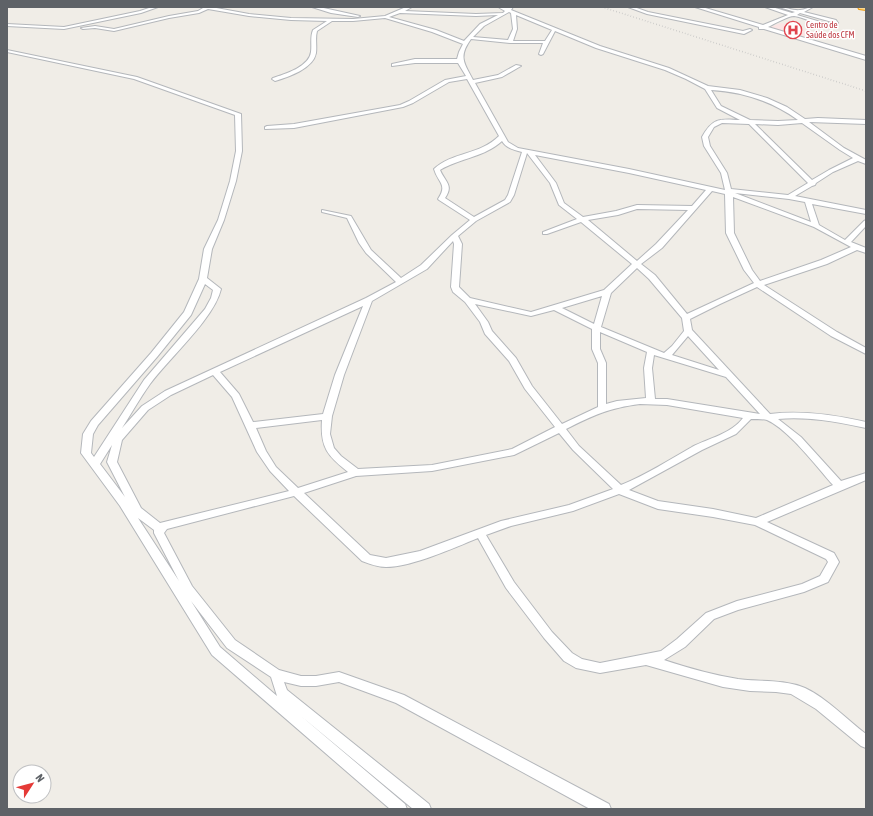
<svg xmlns="http://www.w3.org/2000/svg" width="873" height="816" font-family="'Asap Condensed',sans-serif">
  <rect width="100%" height="100%" fill="#f0ede7"/>
  <path fill="#fbe5e4" d="M 781,23 L 818,33 L 805,39 L 770,27 Z"/>
  <g fill="none" stroke-linecap="round" stroke-linejoin="round">
    <defs>
      <g id="street">
        <path d="M 152,7 L 158,7 L 141,13 L 64,29 L 7,26 L 7,24 L 64,27 L 140,11 Z"/>
        <path d="M 201,7 L 211,7 L 249,14 L 291,18 L 353,19 L 385,16 L 406,7 L 412,7 L 405,11 L 476,14 L 503,13 L 505,11 L 498,7 L 508,8 L 509,7 L 513,7 L 511,10 L 600,46 L 669,68 L 708,86 L 740,90 L 767,98 L 787,107 L 805,119 L 818,118 L 866,120 L 866,124 L 809,122 L 844,148 L 866,160 L 866,164 L 858,161 L 833,172 L 816,183 L 815,185 L 812,186 L 795,196 L 866,210 L 866,214 L 812,204 L 819,225 L 845,240 L 864,221 L 866,220 L 866,226 L 851,242 L 866,248 L 866,253 L 857,250 L 827,264 L 764,285 L 837,332 L 866,348 L 866,354 L 831,336 L 757,287 L 720,304 L 690,319 L 692,330 L 770,414 C 802,410 835,415 866,422 L 866,428 C 838,422 806,416 778,419 L 801,437 L 841,481 L 866,473 L 866,480 L 767,522 L 834,553 L 839,562 L 828,582 L 804,592 L 738,610 L 714,619 L 685,647 L 664,660 C 688,668 713,675 738,679 C 761,682 783,679 805,688 C 828,699 846,719 866,734 L 866,748 L 861,746 L 816,709 L 791,694 L 776,692 L 750,691 L 723,687 L 646,665 L 600,673 L 576,668 L 564,661 L 544,638 L 506,588 L 478,538 C 454,548 411,567 386,567 C 378,567 370,564 362,561 L 294,496 L 167,529 L 164,533 L 192,586 L 235,640 L 279,670 L 301,676 L 316,676 L 339,672 L 404,695 L 609,804 L 611,809 L 590,809 L 396,703 L 339,682 L 316,686 L 301,686 L 284,682 L 287,690 L 429,804 L 431,809 L 413,809 L 301,716 L 405,804 L 407,809 L 390,809 L 212,655 L 120,506 L 81,453 L 83,434 L 91,421 L 151,353 L 184,312 L 199,279 L 204,249 L 218,220 L 230,181 L 236,151 L 235,115 L 134,79 L 7,52 L 7,50 L 137,77 L 241,114 L 242,151 L 236,181 L 224,220 L 212,249 L 207,278 L 221,289 C 214,319 169,358 150,384 C 140,398 131,414 122,428 L 142,406 L 165,391 L 366,298 L 396,282 L 366,253 L 359,243 L 347,218 L 322,212 L 322,210 L 351,216 L 371,250 L 401,278 L 421,265 L 452,235 L 470,220 L 439,200 L 438,199 C 448,184 438,183 434,169 C 452,152 480,155 499,136 L 467,79 L 449,82 L 413,103 L 403,107 L 294,128 L 265,129 L 265,127 L 267,126 L 294,124 L 400,105 L 409,101 L 445,80 L 466,76 L 458,63 L 415,63 L 392,66 L 392,64 L 415,59 L 457,59 L 459,52 L 463,44 L 432,32 L 385,18 L 353,21 L 332,21 L 317,31 C 315,38 317,45 316,53 C 313,69 288,77 275,81 L 272,79 L 273,78 C 285,74 309,67 311,52 C 312,44 310,37 313,30 L 327,21 L 291,20 L 249,16 L 208,9 L 199,13 L 169,18 L 114,31 L 95,28 L 83,29 L 81,28 L 95,26 L 114,29 L 169,16 L 198,11 L 203,8 ZM 509,12 L 511,13 L 513,29 L 508,40 L 473,37 L 484,26 ZM 400,13 L 476,16 L 498,15 L 480,24 L 464,41 L 436,30 L 389,17 ZM 516,15 L 552,30 L 545,41 L 513,41 L 517,29 ZM 555,31 L 596,48 L 665,70 L 686,79 L 705,89 L 717,108 L 740,120 C 720,119 713,117 702,137 L 704,146 L 721,173 L 725,190 L 629,169 L 518,148 L 508,142 L 475,83 L 502,77 L 521,66 L 516,65 L 498,75 L 473,80 C 464,63 458,57 471,39 L 510,43 L 543,43 L 539,54 L 541,55 L 543,54 ZM 711,90 C 743,92 772,101 798,120 L 778,121 L 750,120 L 721,106 ZM 722,123 L 749,124 L 808,183 L 788,195 L 731,189 L 727,173 L 710,146 L 708,137 L 714,127 ZM 802,123 L 840,150 L 853,158 L 829,170 L 812,180 L 755,124 L 778,125 ZM 502,141 C 506,148 514,150 522,152 L 508,195 L 505,200 L 474,217 L 445,198 C 454,185 445,182 440,170 C 460,158 485,157 502,141 ZM 527,153 L 550,183 L 559,205 L 577,219 L 543,232 L 543,234 L 547,234 L 581,222 L 632,264 L 604,290 L 531,312 L 470,298 L 459,287 L 462,244 L 458,236 L 476,221 L 510,202 L 514,195 ZM 535,155 L 629,173 L 706,190 L 692,206 L 637,205 L 616,211 L 583,217 L 564,203 L 556,183 ZM 712,191 L 725,194 L 726,233 L 744,270 L 754,283 L 687,314 L 655,275 L 641,264 L 662,248 ZM 735,193 L 789,199 L 805,202 L 811,222 ZM 733,197 L 814,227 L 851,247 L 821,260 L 760,281 L 752,270 L 734,233 ZM 637,209 L 688,210 L 656,244 L 637,261 L 588,220 L 618,215 ZM 453,241 L 454,244 L 451,287 L 453,292 L 465,302 L 480,322 L 485,334 L 509,361 L 525,389 L 555,427 L 512,449 L 432,465 L 358,469 L 341,456 L 334,448 L 330,434 L 332,416 L 344,375 L 372,301 L 427,269 ZM 637,268 L 649,279 L 682,318 L 684,331 L 672,346 L 664,353 L 601,327 L 611,293 ZM 205,284 L 213,290 L 211,298 L 205,309 L 144,380 L 94,457 L 91,453 L 93,434 L 98,425 L 157,357 L 191,315 ZM 602,296 L 594,324 L 562,308 ZM 475,304 L 531,316 L 554,310 L 592,329 L 592,349 L 598,363 L 598,407 L 562,424 L 532,386 L 516,358 L 492,331 L 488,322 ZM 363,306 L 335,375 L 323,414 L 253,422 L 239,394 L 220,372 ZM 600,332 L 647,352 L 644,368 L 646,398 L 617,401 L 606,404 L 606,363 L 600,349 ZM 688,336 L 719,370 L 672,355 ZM 654,355 L 726,377 L 760,414 L 667,399 L 655,399 L 652,368 ZM 213,375 L 232,397 L 257,452 L 270,471 L 289,491 L 160,523 L 141,508 L 117,462 L 122,440 L 148,410 L 171,395 ZM 640,404 L 667,405 L 743,418 C 731,434 709,438 692,447 C 669,460 646,475 621,485 L 579,446 L 566,429 C 594,415 609,408 640,404 ZM 751,419 C 756,419 763,419 767,420 C 788,429 817,467 833,485 L 756,518 L 713,509 L 658,501 L 629,490 L 702,450 L 736,434 ZM 322,420 C 320,448 328,456 348,472 L 298,488 L 276,467 L 266,451 L 256,428 ZM 559,433 L 573,450 L 613,489 L 569,505 L 501,521 L 420,551 L 386,558 L 370,555 L 304,493 L 356,476 L 432,471 L 514,455 ZM 112,445 L 107,462 L 125,497 L 100,464 ZM 619,494 L 658,509 L 713,517 L 755,525 L 826,559 L 828,562 L 820,576 L 802,584 L 737,601 L 706,613 L 677,639 L 661,651 L 600,663 L 582,659 L 572,653 L 552,632 L 514,582 L 486,535 L 511,526 L 573,511 ZM 138,518 L 154,530 L 154,533 L 179,581 ZM 191,601 L 227,648 L 271,677 L 277,696 L 220,647 Z"/>
        <path d="M 312,7 L 319,7 L 360,16 L 358,17 L 331,13 Z"/>
        <path d="M 628,7 L 634,7 L 648,12 L 743,31 L 750,29 L 752,30 L 744,34 L 647,14 Z"/>
        <path d="M 695,7 L 702,7 L 763,25 L 788,15 L 765,7 L 772,7 L 792,13 L 795,12 L 779,7 C 785,7 794,11 800,10 C 805,10 808,7 813,7 L 804,12 L 836,20 L 838,23 C 825,33 808,17 794,16 C 788,16 774,24 768,27 L 866,56 L 866,60 L 764,29 L 759,29 L 759,27 ZM 800,13 L 832,22 L 833,23 L 824,23 L 797,15 Z"/>
      </g>
      <path id="highway" d="M 858,7 L 866,7 L 866,10 L 859,9 Z"/>
    </defs>
    <use href="#street" stroke="#b4b7bb" stroke-width="2"/>
    <use href="#highway" stroke="#f19906" stroke-width="2"/>
    <use href="#street" fill="#fff" fill-rule="evenodd"/>
    <use href="#highway" fill="#fada93" fill-rule="evenodd"/>
    <path stroke="#b5b6b7" stroke-width="1.5" stroke-dasharray="0.5 2.5" stroke-linecap="butt" d="M 602,7 L 866,91"/>
  </g>
  <defs>
    <symbol id="hospital-ring" viewBox="-11 -11 22 22"><circle r="9.5" fill="#fff" stroke="#e0444e" stroke-width="1.5"/><path d="M-5-5h3v3.5h4V-5h3V5h-3V1.5h-4V5h-3Z" fill="#e0444e"/></symbol>
  </defs>
  <g fill-rule="evenodd">
    <use href="#hospital-ring" x="783" y="20" width="20" height="20"/>
  </g>
  <g text-anchor="middle" stroke-width="3" stroke-linejoin="round" paint-order="stroke">
    <g font-size="9" fill="#be3a42" stroke="#fff" text-anchor="start">
      <text x="806" y="28">Centro de<tspan x="806" dy="10">Saúde dos CFM</tspan></text>
    </g>
  </g>
  <rect width="873" height="816" fill="none" stroke="#5e6267" stroke-width="16"/>
  <g transform="translate(32 784) rotate(54)"><circle r="19" fill="#ffffff" stroke="#bfc0c2"/>
  <path d="M0-3L7 15L0 10L-7 15Z" fill="#e53a37"/>
  <text y="-6" font-size="11" font-weight="bold" text-anchor="middle" fill="#5e6267">N</text>
  </g>
</svg>
